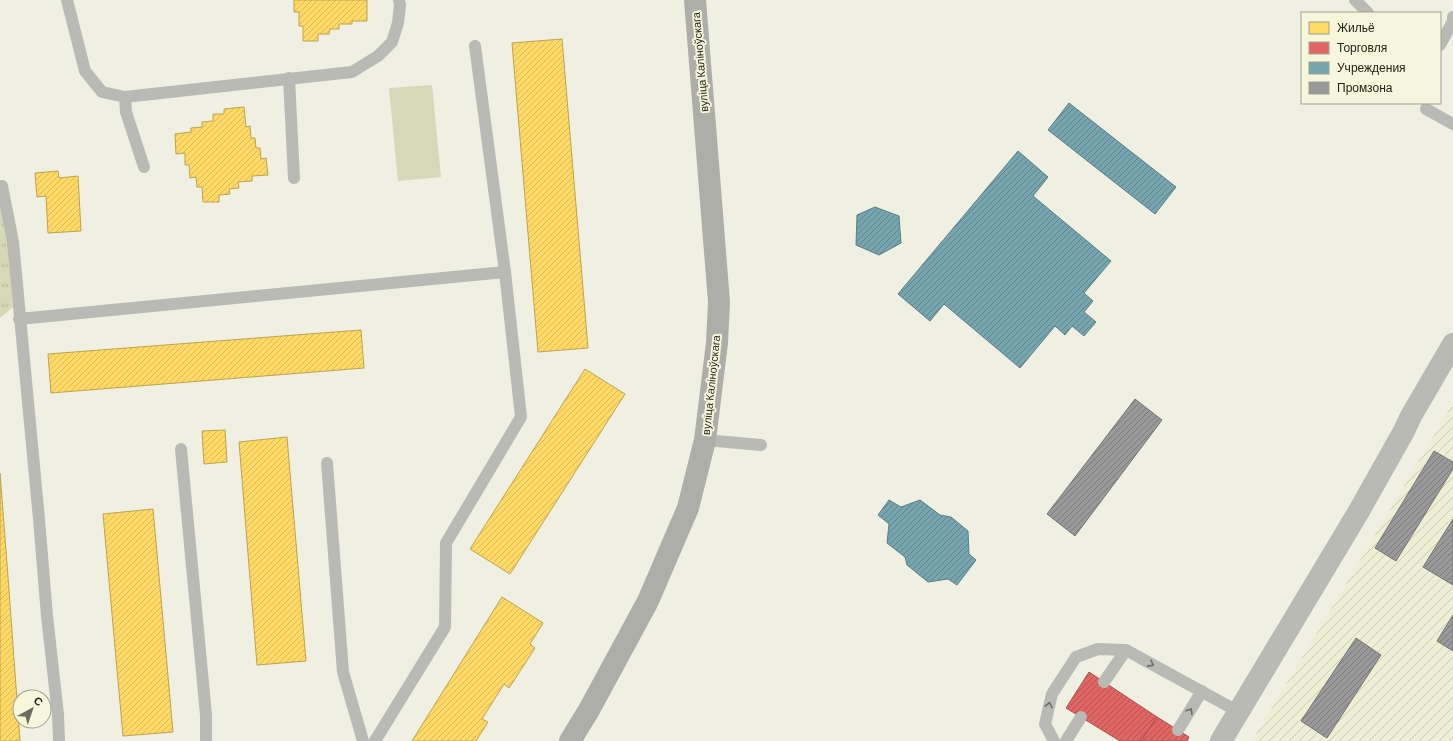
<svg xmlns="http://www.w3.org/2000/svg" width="1453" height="741" font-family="Barlow,sans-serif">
  <defs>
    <pattern id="industrial-furrows" width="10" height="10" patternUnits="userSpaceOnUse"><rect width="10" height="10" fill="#edeed4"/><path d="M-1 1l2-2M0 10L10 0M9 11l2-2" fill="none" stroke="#cbccb5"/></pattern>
    <pattern id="grass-tufts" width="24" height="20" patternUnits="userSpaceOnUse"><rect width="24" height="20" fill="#d7d8b8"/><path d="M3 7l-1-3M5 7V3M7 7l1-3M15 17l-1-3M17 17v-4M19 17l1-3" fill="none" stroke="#b8b99d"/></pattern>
    <pattern id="homes-hatch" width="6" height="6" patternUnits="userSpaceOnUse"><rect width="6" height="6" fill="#ffd966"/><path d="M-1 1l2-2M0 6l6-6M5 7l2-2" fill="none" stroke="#daba58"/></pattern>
    <pattern id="shops-hatch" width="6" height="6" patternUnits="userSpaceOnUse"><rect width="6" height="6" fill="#e06666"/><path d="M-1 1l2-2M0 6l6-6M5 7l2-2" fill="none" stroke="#b55453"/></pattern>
    <pattern id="public-hatch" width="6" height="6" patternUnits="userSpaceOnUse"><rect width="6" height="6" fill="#76a5af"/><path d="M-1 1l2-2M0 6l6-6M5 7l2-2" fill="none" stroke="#60868d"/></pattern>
    <pattern id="industry-hatch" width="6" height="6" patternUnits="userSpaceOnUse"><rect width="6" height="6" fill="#999"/><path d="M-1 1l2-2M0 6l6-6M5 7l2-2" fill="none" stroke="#7c7c7c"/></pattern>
  </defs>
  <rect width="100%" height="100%" fill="#eff0e1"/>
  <path fill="url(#industrial-furrows)" d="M 1453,403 L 1453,741 L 1252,741 L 1342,591 Z"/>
  <path fill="url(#grass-tufts)" d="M 0,203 L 8,245 L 13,307 L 0,318 Z"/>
  <path fill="#d7d8b8" d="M 432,85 L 441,177 L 398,181 L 389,88 Z"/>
  <g fill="url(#homes-hatch)" stroke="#bda24f">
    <path d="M 294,0 L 367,0 L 367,21 L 352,21 L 352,24 L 339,24 L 339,29 L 330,29 L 329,34 L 318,34 L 318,41 L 303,41 L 303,26 L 299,26 L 299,12 L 294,12 Z"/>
    <path d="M 562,39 L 588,348 L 538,352 L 512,43 Z"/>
    <path d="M 244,107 L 246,127 L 250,126 L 251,138 L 255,138 L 256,148 L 260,148 L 261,159 L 266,158 L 268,175 L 252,176 L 252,181 L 238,182 L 239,188 L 229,189 L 230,194 L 219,195 L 219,202 L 203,202 L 202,187 L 197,187 L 196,177 L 190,178 L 189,165 L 185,165 L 185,153 L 176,154 L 175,134 L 191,132 L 191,128 L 202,127 L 202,122 L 213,121 L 213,114 L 224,114 L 224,109 Z"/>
    <path d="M 58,171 L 59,178 L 78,176 L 81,231 L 48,233 L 46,196 L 37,197 L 35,173 Z"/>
    <path d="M 361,330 L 364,368 L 51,393 L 48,354 Z"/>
    <path d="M 585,369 L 625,394 L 510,574 L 470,549 Z"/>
    <path d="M 225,430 L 227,462 L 204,464 L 202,431 Z"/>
    <path d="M 287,437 L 306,661 L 257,665 L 239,442 Z"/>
    <path d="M 0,473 L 8,577 L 20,741 L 0,741 Z"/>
    <path d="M 153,509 L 173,732 L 123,736 L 103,514 Z"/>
    <path d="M 502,597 L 543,623 L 530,644 L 535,648 L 509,688 L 504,684 L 482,719 L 488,722 L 476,741 L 412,741 Z"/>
  </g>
  <g fill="url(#shops-hatch)" stroke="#a7524f">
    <path d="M 1089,672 L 1157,717 L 1141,741 L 1120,741 L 1066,708 Z"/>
    <path d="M 1157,717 L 1189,737 L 1187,741 L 1141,741 Z"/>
  </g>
  <g fill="url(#public-hatch)" stroke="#5d7e82">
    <path d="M 1069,103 L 1176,187 L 1155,214 L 1048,130 Z"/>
    <path d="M 1018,151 L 1048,177 L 1033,196 L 1111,261 L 1084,293 L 1093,301 L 1084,312 L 1096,322 L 1084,336 L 1072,326 L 1065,335 L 1055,326 L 1020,368 L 944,304 L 930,321 L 898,294 Z"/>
    <path d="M 875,207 L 899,216 L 901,243 L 879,255 L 856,245 L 857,215 Z"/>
    <path d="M 889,500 L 901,507 L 920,500 L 940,515 L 951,517 L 968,531 L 969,554 L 976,560 L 957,585 L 948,579 L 928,582 L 907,565 L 905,557 L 887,543 L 889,524 L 878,515 Z"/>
  </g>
  <g fill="url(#industry-hatch)" stroke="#757572">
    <path d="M 1135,399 L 1162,420 L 1075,536 L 1047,514 Z"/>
    <path d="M 1434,451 L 1453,462 L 1453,469 L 1396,561 L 1375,548 Z"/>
    <path d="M 1453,519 L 1453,585 L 1423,567 Z"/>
    <path d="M 1453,615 L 1453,651 L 1437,641 Z"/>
    <path d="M 1356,638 L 1381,655 L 1327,738 L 1301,721 Z"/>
  </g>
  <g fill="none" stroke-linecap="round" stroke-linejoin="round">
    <g stroke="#b9bab4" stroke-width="12">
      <path d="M 67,0 L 85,71 L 102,92 L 125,97 L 126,112 L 144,167"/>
      <path d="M 1355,0 L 1368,13"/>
      <path d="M 1440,45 L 1453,21 L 1453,17"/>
      <path d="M 289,78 L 294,178"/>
      <path d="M 125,97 L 352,72 L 378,56 L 392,42 L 398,23 L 400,5 L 399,0"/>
      <path d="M 1426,109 L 1453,124"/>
      <path d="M 0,186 L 2,186 L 13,242 L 39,519 L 47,616 L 58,715 L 59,741"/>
      <path d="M 19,319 L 505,272"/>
      <path d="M 705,440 L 761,445"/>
      <path d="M 181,449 L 206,715 L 206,741"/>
      <path d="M 327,463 L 343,672 L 363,741"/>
      <path d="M 1104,682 L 1126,650 L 1239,712"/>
      <path d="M 1178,730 L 1202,691"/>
      <path d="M 375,741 L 445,627 L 446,543 L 521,417 L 505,272 L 475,46"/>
      <path d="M 1054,741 L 1045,724 L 1052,694 L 1076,657 L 1098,649 L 1126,650"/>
      <path d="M 1066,741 L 1081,717"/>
    </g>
    <path stroke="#b9bab4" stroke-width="22" d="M 1221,741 L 1359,511 L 1404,431 L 1411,416 L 1453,344"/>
    <path stroke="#aeaea8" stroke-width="22" d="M 570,741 L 589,710 L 648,601 L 688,508 L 705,440 L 717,343 L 719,302 L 695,0"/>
  </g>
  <defs><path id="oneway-chevron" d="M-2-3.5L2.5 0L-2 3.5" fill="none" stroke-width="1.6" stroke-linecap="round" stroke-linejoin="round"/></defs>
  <g stroke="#6e6e66">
    <use href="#oneway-chevron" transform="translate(1151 664) rotate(28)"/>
    <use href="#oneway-chevron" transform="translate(1049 705) rotate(-78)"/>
    <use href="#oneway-chevron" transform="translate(1190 711) rotate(-58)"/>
  </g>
  <g text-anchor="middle" stroke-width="4" stroke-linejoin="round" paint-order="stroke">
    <g font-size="11" fill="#222218" stroke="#f5f6db">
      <text transform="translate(700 62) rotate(-95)" y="4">вуліца Каліноўскага</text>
      <text transform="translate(711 385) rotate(-84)" y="4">вуліца Каліноўскага</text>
    </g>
  </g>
  <rect x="1301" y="12" width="140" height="92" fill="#f5f6db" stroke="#a1a18d"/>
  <rect x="1309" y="22" width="20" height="12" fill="#ffd966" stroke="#a1a18d"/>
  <text x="1337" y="32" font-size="12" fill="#222218">Жильё</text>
  <rect x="1309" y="42" width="20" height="12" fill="#e06666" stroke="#a1a18d"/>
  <text x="1337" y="52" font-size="12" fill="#222218">Торговля</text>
  <rect x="1309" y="62" width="20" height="12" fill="#76a5af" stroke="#a1a18d"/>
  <text x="1337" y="72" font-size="12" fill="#222218">Учреждения</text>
  <rect x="1309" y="82" width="20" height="12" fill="#999999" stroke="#a1a18d"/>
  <text x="1337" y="92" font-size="12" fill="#222218">Промзона</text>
  <g transform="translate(32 709) rotate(40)"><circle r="19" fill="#f5f6db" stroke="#a1a18d"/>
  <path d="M0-3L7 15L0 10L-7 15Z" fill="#6a6a5e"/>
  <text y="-6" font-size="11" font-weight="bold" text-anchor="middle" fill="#222218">С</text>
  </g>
</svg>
